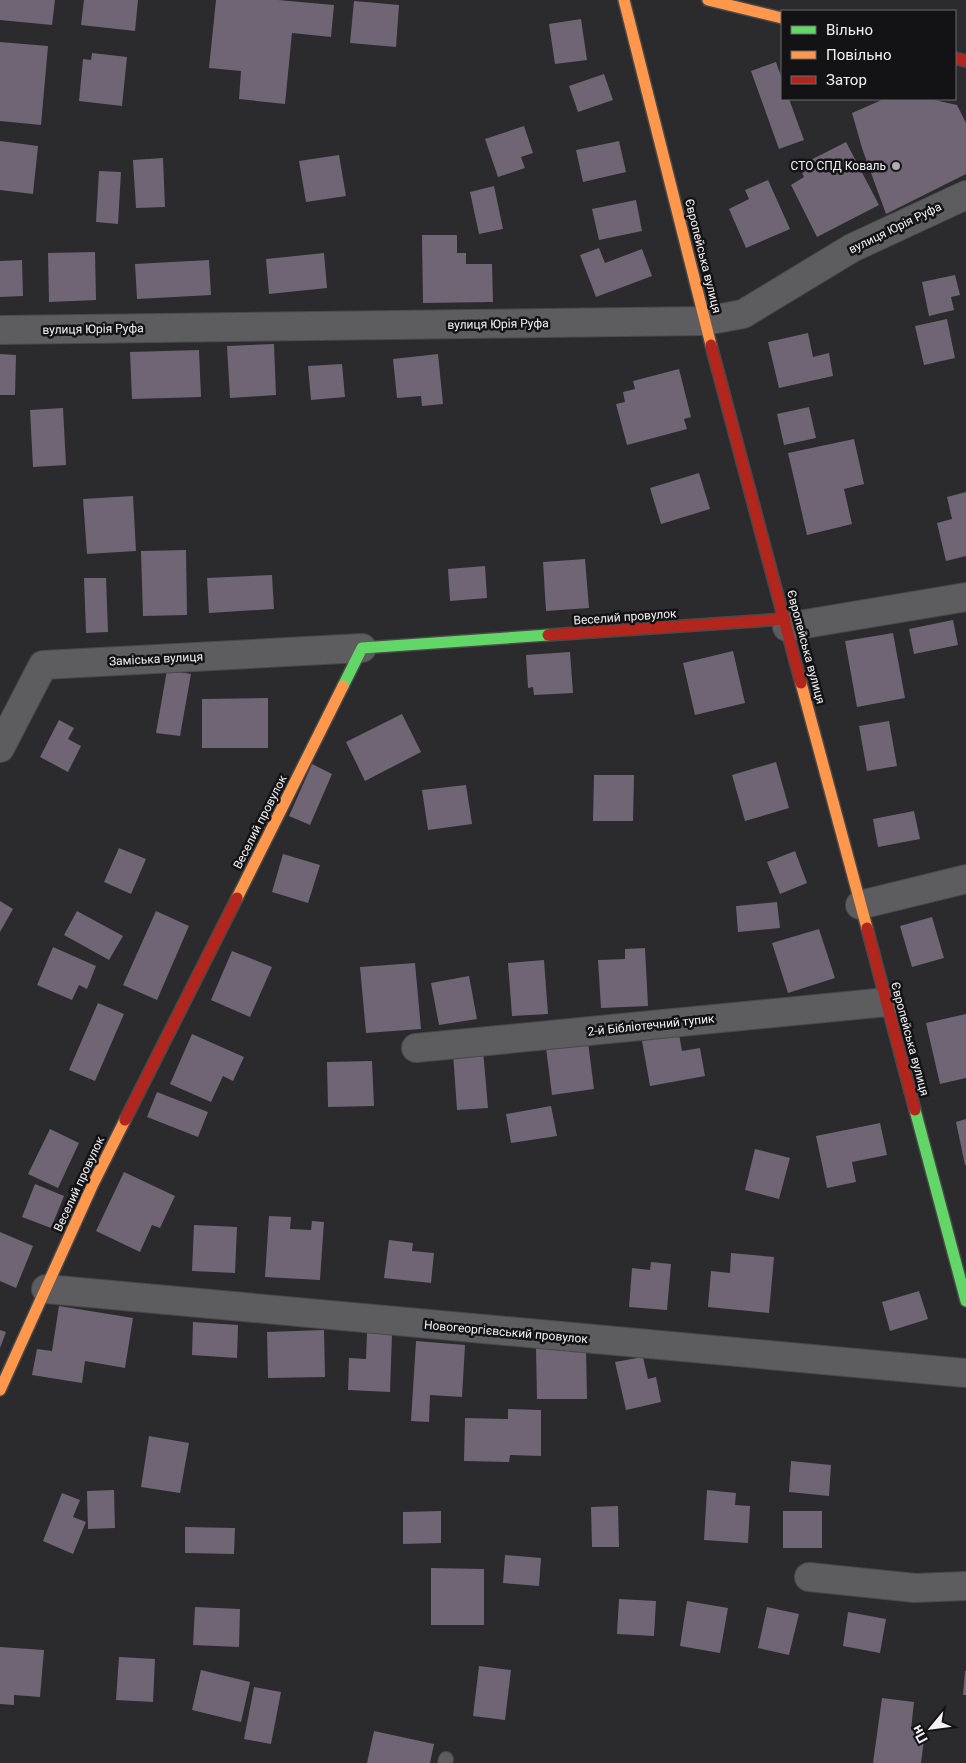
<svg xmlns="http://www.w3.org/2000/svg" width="966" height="1763" font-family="Roboto,sans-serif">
  <rect width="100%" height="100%" fill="#2b2a2c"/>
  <g fill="#706575">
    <path d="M 0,0 L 55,0 L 52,25 L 0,20 Z"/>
    <path d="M 84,0 L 138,0 L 135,31 L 81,25 Z"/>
    <path d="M 216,0 L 278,0 L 334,5 L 331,37 L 292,33 L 285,104 L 239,99 L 241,71 L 209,68 Z"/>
    <path d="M 354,1 L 399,5 L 396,47 L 350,43 Z"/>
    <path d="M 581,19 L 587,60 L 555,64 L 549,24 Z"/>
    <path d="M 0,42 L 48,46 L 41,125 L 0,121 Z"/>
    <path d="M 92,53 L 127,57 L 122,106 L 79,101 L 83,59 L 91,60 Z"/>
    <path d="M 776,62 L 782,79 L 782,99 L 789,99 L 804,140 L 779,149 L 751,71 Z"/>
    <path d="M 604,74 L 613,100 L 578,112 L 569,86 Z"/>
    <path d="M 884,99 L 930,99 L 957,105 L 966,123 L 966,174 L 886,214 L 862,148 L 852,113 Z"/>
    <path d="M 524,126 L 533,153 L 521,157 L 525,168 L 498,177 L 485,139 Z"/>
    <path d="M 0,141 L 38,146 L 33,194 L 0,190 Z"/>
    <path d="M 619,141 L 626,172 L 583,182 L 576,150 Z"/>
    <path d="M 846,142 L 879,205 L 817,237 L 791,185 L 804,177 L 799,166 Z"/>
    <path d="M 339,155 L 346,196 L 306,202 L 299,161 Z"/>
    <path d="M 163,158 L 165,207 L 136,208 L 133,160 Z"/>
    <path d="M 99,171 L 121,172 L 118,224 L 96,222 Z"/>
    <path d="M 768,180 L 790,229 L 746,248 L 729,209 L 749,199 L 745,190 Z"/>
    <path d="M 494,186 L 503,229 L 479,234 L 470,192 Z"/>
    <path d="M 636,200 L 642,231 L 599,240 L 592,209 Z"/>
    <path d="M 422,235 L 457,235 L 457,253 L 466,253 L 466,264 L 492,264 L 493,302 L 423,303 Z"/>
    <path d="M 599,248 L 605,263 L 642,249 L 652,276 L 596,297 L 580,255 Z"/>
    <path d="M 95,252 L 96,300 L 49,302 L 48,253 Z"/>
    <path d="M 324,253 L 327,288 L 269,294 L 266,259 Z"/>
    <path d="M 22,260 L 23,296 L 0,297 L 0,261 Z"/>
    <path d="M 209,260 L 211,295 L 137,299 L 135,264 Z"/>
    <path d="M 955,275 L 960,295 L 951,297 L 954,310 L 929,316 L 922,282 Z"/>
    <path d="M 947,319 L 955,358 L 924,365 L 915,326 Z"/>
    <path d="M 808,333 L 813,357 L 829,353 L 833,376 L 779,388 L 768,342 Z"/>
    <path d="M 274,344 L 276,395 L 230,398 L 227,346 Z"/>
    <path d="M 199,350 L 201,397 L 132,399 L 130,352 Z"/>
    <path d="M 0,354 L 16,355 L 15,395 L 0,395 Z"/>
    <path d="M 438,354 L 443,404 L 422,406 L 421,396 L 397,398 L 393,359 Z"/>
    <path d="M 342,364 L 345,397 L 311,400 L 308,366 Z"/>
    <path d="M 679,369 L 691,417 L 684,419 L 687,429 L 627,445 L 616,404 L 625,402 L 623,392 L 635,389 L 633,381 Z"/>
    <path d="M 809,407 L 816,438 L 784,445 L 777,414 Z"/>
    <path d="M 63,408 L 66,465 L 33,467 L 30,410 Z"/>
    <path d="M 854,439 L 864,484 L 844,489 L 852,524 L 807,535 L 788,453 Z"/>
    <path d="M 699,473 L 710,509 L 661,524 L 650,488 Z"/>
    <path d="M 966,492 L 966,556 L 946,561 L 937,523 L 952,519 L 947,497 Z"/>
    <path d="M 133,496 L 136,551 L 87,554 L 83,499 Z"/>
    <path d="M 186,550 L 187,615 L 143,616 L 141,551 Z"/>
    <path d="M 585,559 L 589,608 L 546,611 L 543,562 Z"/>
    <path d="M 485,566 L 487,598 L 450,601 L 448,569 Z"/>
    <path d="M 272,575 L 274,609 L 209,613 L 207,578 Z"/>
    <path d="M 84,578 L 106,578 L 108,632 L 86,633 Z"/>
    <path d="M 953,620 L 958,645 L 914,654 L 909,629 Z"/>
    <path d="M 893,633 L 905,698 L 857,707 L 845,641 Z"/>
    <path d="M 733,651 L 745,703 L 695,715 L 683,663 Z"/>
    <path d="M 570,652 L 573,693 L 534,695 L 533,687 L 528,688 L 526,655 Z"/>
    <path d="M 167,670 L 191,674 L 180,736 L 156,733 Z"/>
    <path d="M 268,698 L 268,748 L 202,748 L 202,699 Z"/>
    <path d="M 402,714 L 421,752 L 365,781 L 346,742 Z"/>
    <path d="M 59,720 L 74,728 L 68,739 L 81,746 L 68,772 L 40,757 Z"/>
    <path d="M 889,721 L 897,766 L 867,771 L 859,726 Z"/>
    <path d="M 776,762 L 789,808 L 745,821 L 732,775 Z"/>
    <path d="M 312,764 L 332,774 L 310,825 L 289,816 Z"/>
    <path d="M 594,775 L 634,775 L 633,821 L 593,821 Z"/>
    <path d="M 466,785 L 472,824 L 428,830 L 422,790 Z"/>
    <path d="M 914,811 L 920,839 L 878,847 L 873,819 Z"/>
    <path d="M 119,848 L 146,859 L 131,894 L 104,882 Z"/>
    <path d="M 795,851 L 807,883 L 780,894 L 767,862 Z"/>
    <path d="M 283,854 L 320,865 L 308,903 L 272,892 Z"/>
    <path d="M 0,901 L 13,909 L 0,932 Z"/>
    <path d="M 777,902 L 780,928 L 738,932 L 736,906 Z"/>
    <path d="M 77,911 L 123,936 L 109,960 L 64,935 Z"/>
    <path d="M 156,911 L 189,926 L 157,1000 L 123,985 Z"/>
    <path d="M 932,917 L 944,958 L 912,967 L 900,926 Z"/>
    <path d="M 819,929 L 835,978 L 788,993 L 772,943 Z"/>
    <path d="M 53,947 L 96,966 L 87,989 L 79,985 L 72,1000 L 37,985 Z"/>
    <path d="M 645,948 L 648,1006 L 601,1008 L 598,960 L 625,959 L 625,949 Z"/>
    <path d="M 232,951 L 272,967 L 250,1017 L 211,1000 Z"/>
    <path d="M 544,960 L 548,1014 L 512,1016 L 508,963 Z"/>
    <path d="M 415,963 L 421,1029 L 366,1033 L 360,967 Z"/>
    <path d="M 469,976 L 477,1019 L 439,1025 L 431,983 Z"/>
    <path d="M 98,1003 L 124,1014 L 95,1081 L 69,1070 Z"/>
    <path d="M 966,1014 L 966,1078 L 940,1084 L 926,1023 Z"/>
    <path d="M 192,1034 L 244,1057 L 233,1081 L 223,1076 L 211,1102 L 170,1084 Z"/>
    <path d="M 679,1034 L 682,1051 L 700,1048 L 705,1076 L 650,1086 L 642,1041 Z"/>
    <path d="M 588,1042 L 594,1089 L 552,1095 L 546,1048 Z"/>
    <path d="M 483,1050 L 488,1108 L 457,1110 L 453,1053 Z"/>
    <path d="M 372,1061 L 374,1106 L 328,1107 L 327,1062 Z"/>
    <path d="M 157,1092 L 208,1112 L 198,1137 L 147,1117 Z"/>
    <path d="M 551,1106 L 557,1136 L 511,1143 L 506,1114 Z"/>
    <path d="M 966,1119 L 966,1165 L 965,1165 L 956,1122 Z"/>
    <path d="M 880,1123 L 887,1155 L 852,1162 L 856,1182 L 827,1188 L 816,1136 Z"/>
    <path d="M 50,1129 L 79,1143 L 58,1188 L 28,1174 Z"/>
    <path d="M 755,1149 L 790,1158 L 779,1199 L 745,1190 Z"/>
    <path d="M 124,1172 L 175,1196 L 160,1228 L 152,1225 L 140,1252 L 96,1231 Z"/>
    <path d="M 35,1184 L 64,1196 L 51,1228 L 22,1217 Z"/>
    <path d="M 269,1216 L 291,1217 L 290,1229 L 311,1230 L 312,1221 L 324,1222 L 320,1280 L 265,1277 Z"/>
    <path d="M 194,1225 L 237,1227 L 235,1273 L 192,1271 Z"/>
    <path d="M 0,1232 L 33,1246 L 16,1288 L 0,1281 Z"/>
    <path d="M 389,1240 L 413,1243 L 412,1251 L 434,1253 L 431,1283 L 384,1278 Z"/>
    <path d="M 731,1253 L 774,1257 L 769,1313 L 708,1307 L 711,1271 L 730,1273 Z"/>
    <path d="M 651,1262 L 671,1264 L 667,1310 L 629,1307 L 632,1268 L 650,1270 Z"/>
    <path d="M 919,1291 L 928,1319 L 890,1331 L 882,1302 Z"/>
    <path d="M 59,1306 L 133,1318 L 125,1368 L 85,1361 L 82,1383 L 32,1375 L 37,1349 L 52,1351 Z"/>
    <path d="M 193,1322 L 238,1325 L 237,1358 L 192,1355 Z"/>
    <path d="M 0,1330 L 6,1332 L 0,1348 Z"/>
    <path d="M 324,1330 L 325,1377 L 268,1378 L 267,1332 Z"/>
    <path d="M 367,1333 L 392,1334 L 390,1392 L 348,1390 L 349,1358 L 366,1359 Z"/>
    <path d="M 416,1341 L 465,1345 L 462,1397 L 430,1395 L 429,1422 L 411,1421 Z"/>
    <path d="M 586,1347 L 587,1399 L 537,1399 L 536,1348 Z"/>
    <path d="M 643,1357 L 648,1379 L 656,1377 L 661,1402 L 626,1410 L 615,1362 Z"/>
    <path d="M 508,1409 L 541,1410 L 541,1456 L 510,1455 L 509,1462 L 464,1461 L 465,1418 L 508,1419 Z"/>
    <path d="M 149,1436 L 189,1443 L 180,1493 L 141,1487 Z"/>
    <path d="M 791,1461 L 831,1465 L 829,1496 L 789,1492 Z"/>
    <path d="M 114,1490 L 115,1528 L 88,1529 L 87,1491 Z"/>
    <path d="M 707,1490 L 736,1493 L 735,1505 L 750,1506 L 748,1543 L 704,1540 Z"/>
    <path d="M 62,1493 L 80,1500 L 73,1517 L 86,1522 L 73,1554 L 43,1541 Z"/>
    <path d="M 618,1506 L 619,1547 L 592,1547 L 591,1507 Z"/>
    <path d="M 441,1511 L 441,1543 L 403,1544 L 403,1512 Z"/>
    <rect x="783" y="1511" width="39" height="37"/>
    <path d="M 185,1527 L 235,1528 L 234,1554 L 185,1553 Z"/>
    <path d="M 505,1555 L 541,1558 L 539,1586 L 503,1583 Z"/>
    <path d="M 431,1568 L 484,1569 L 484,1625 L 431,1625 Z"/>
    <path d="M 619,1599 L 656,1601 L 654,1636 L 617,1634 Z"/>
    <path d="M 687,1601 L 728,1608 L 720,1653 L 680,1646 Z"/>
    <path d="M 195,1607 L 240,1609 L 239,1647 L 193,1645 Z"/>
    <path d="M 767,1607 L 799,1614 L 789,1655 L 758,1648 Z"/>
    <path d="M 848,1612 L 886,1619 L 880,1653 L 843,1646 Z"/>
    <path d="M 0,1647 L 44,1650 L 40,1697 L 14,1695 L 14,1705 L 0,1704 Z"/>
    <path d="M 119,1657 L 155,1659 L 153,1702 L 116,1700 Z"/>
    <path d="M 479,1666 L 511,1670 L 505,1720 L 473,1716 Z"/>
    <path d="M 201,1670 L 250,1682 L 241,1722 L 192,1710 Z"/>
    <path d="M 965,1671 L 966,1671 L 966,1695 L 963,1695 Z"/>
    <path d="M 254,1687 L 281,1692 L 271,1744 L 244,1739 Z"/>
    <path d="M 882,1698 L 914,1702 L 911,1730 L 925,1732 L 921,1763 L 873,1763 Z"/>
    <path d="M 374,1731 L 434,1744 L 430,1763 L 367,1763 Z"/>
  </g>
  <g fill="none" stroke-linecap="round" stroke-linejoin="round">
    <defs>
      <path id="lane" d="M 445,1763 L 446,1759"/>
      <g id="street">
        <path d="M 0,330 L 705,321 L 743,314 L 852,248 L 966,195"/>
        <path d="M 787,627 L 966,597"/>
        <path d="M 0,748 L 43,665 L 362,648"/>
        <path d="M 860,905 L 966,879"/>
        <path d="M 416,1048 L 887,1002"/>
        <path d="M 46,1289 L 966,1373"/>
        <path d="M 809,1577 L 915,1588 L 966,1586"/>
      </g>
      <g id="fast">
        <path d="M 343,686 L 362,648 L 548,635"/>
        <path d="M 915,1110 L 966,1301"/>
      </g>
      <g id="slow">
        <path d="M 624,0 L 711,345"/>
        <path d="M 708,0 L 782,18"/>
        <path d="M 801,683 L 867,928"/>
        <path d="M 237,898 L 343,686"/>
        <path d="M 0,1390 L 93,1184 L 125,1120"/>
      </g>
      <g id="jam">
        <path d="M 955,58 L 966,61"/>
        <path d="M 711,345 L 801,683"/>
        <path d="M 548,635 L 785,619"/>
        <path d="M 867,928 L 915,1110"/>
        <path d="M 125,1120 L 237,898"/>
      </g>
    </defs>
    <use href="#lane" stroke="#49484a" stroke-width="16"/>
    <use href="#street" stroke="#49484a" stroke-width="30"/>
    <use href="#fast" stroke="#49484a" stroke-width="14"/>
    <use href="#slow" stroke="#49484a" stroke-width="14"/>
    <use href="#jam" stroke="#49484a" stroke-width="14"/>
    <use href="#lane" stroke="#5d5c5e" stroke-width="14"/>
    <use href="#street" stroke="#5d5c5e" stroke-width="28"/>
    <use href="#fast" stroke="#63d668" stroke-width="11"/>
    <use href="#slow" stroke="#ff974d" stroke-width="11"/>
    <use href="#jam" stroke="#b3261e" stroke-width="11"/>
  </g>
  <circle fill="#aeacaf" stroke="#131214" stroke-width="2" cx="896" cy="166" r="5"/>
  <g text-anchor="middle" stroke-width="5" stroke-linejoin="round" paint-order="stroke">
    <g font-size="12" fill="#f4f2f5" stroke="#131214" text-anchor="end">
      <text x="886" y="170">СТО СПД Коваль</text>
    </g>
    <g font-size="12" fill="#f4f2f5" stroke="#131214">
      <text transform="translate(895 228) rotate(-26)" y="4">вулиця Юрія Руфа</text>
      <text transform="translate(703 256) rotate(76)" y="4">Європейська вулиця</text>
      <text transform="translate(498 324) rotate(-1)" y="4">вулиця Юрія Руфа</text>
      <text transform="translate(93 329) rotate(-1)" y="4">вулиця Юрія Руфа</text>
      <text transform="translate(625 617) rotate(-4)" y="4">Веселий провулок</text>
      <text transform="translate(806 647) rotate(75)" y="4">Європейська вулиця</text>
      <text transform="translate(156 659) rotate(-3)" y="4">Заміська вулиця</text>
      <text transform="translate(260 822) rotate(-63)" y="4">Веселий провулок</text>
      <text transform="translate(651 1025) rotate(-6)" y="4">2-й Бібліотечний тупик</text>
      <text transform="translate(910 1039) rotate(75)" y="4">Європейська вулиця</text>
      <text transform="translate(79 1184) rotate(-65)" y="4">Веселий провулок</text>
      <text transform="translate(506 1332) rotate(5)" y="4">Новогеоргієвський провулок</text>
    </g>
  </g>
  <rect x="781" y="10" width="175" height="90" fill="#131214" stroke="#6d6c6e"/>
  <rect x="791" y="26" width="25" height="8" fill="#63d668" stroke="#6d6c6e"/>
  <text x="826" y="35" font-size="15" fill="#f4f2f5">Вільно</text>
  <rect x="791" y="51" width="25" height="8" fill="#ff974d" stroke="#6d6c6e"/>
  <text x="826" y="60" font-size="15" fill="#f4f2f5">Повільно</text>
  <rect x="791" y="76" width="25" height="8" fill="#b3261e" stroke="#6d6c6e"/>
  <text x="826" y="85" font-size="15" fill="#f4f2f5">Затор</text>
  <g transform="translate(931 1728) rotate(241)" stroke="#131214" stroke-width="4" paint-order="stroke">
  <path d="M0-4L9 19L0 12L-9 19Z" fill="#f4f2f5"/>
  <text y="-8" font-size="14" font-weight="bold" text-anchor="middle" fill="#f4f2f5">Пн</text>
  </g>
</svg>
